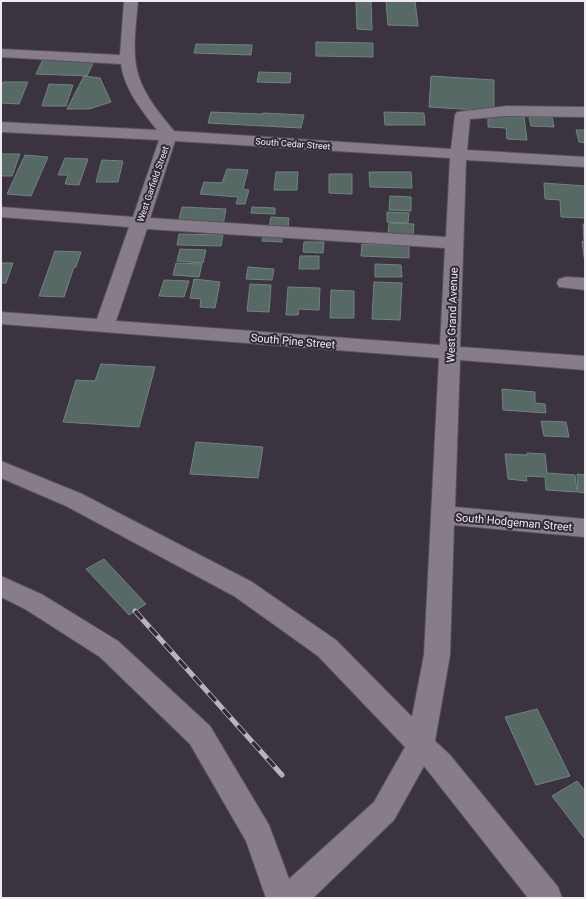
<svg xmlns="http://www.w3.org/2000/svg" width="586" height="899" font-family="Roboto,sans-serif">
  <rect width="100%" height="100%" fill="#3b333f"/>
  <g fill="#566965" stroke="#708480">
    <path d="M 356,1 L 371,2 L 372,30 L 357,29 Z"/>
    <path d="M 386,1 L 415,1 L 418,26 L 388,25 Z"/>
    <path d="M 316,42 L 373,43 L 373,57 L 316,56 Z"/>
    <path d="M 196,44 L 252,45 L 251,55 L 194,53 Z"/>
    <path d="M 43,59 L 94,61 L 87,76 L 36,74 Z"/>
    <path d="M 259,72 L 291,73 L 290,83 L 257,82 Z"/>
    <path d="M 84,76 L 100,78 L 111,102 L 89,109 L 67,109 Z"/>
    <path d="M 431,76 L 494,80 L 494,111 L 429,107 Z"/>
    <path d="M 3,82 L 28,82 L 19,104 L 1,103 L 1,87 Z"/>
    <path d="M 49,84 L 73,85 L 66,106 L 42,106 Z"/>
    <path d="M 211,112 L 262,114 L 263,113 L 304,115 L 301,128 L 208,123 Z"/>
    <path d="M 384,112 L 424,113 L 425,125 L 385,125 Z"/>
    <path d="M 488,115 L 524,117 L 527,140 L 507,139 L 506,128 L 488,127 Z"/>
    <path d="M 529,117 L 552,117 L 554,127 L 531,126 Z"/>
    <path d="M 576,130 L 585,130 L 585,143 L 579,142 Z"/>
    <path d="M 1,154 L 20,154 L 12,176 L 1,176 Z"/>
    <path d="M 25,155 L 48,157 L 31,196 L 7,194 Z"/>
    <path d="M 65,158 L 88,159 L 79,185 L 65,184 L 68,175 L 58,175 Z"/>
    <path d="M 102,160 L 123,161 L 118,182 L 96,182 Z"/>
    <path d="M 227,169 L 248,170 L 243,189 L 249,190 L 245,204 L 236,204 L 238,197 L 200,194 L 204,182 L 222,183 Z"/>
    <path d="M 276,172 L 298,172 L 297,190 L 274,190 Z"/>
    <path d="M 369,172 L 411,172 L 412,188 L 370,187 Z"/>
    <path d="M 329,174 L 352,174 L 352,194 L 329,193 Z"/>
    <path d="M 544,183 L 585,186 L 585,218 L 561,217 L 560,200 L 545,199 Z"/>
    <path d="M 390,196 L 411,197 L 411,211 L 389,210 Z"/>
    <path d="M 182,207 L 226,209 L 223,225 L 178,223 Z"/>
    <path d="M 252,207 L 275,208 L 275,214 L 251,213 Z"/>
    <path d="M 387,212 L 409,213 L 408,223 L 387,222 Z"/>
    <path d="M 271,217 L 289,218 L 288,228 L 269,227 Z"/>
    <path d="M 389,223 L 414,224 L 413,236 L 388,234 Z"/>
    <path d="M 583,224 L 585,224 L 585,264 L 582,241 L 584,242 Z"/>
    <path d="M 179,234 L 223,235 L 221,246 L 177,245 Z"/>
    <path d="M 263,236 L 282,237 L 282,242 L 262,241 Z"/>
    <path d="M 304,242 L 324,242 L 323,253 L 303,252 Z"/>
    <path d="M 362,244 L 409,246 L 409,258 L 361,256 Z"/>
    <path d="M 180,249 L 206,250 L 203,263 L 177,261 Z"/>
    <path d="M 55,251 L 81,252 L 76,267 L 74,267 L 64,297 L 39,296 Z"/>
    <path d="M 300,256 L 319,256 L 319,269 L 299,269 Z"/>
    <path d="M 1,263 L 13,263 L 6,283 L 1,283 Z"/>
    <path d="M 176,263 L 202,264 L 199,277 L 173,275 Z"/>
    <path d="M 375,264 L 401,265 L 402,277 L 375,277 Z"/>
    <path d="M 248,267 L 274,269 L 272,280 L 246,279 Z"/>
    <path d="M 194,279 L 220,282 L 215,308 L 200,307 L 201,299 L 190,298 Z"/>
    <path d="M 164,280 L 189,281 L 184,297 L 159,296 Z"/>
    <path d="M 374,282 L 402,283 L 400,320 L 372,319 Z"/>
    <path d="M 250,284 L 271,285 L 269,312 L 247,311 Z"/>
    <path d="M 288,287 L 320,288 L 319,310 L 299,309 L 298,315 L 286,315 Z"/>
    <path d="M 331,290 L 354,291 L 354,318 L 330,318 Z"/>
    <path d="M 101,364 L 155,367 L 139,427 L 63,422 L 76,380 L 95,381 Z"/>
    <path d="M 502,389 L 535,392 L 535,403 L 545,404 L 546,413 L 503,410 Z"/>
    <path d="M 541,421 L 566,422 L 569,437 L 544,436 Z"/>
    <path d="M 196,442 L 263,447 L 258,478 L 190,474 Z"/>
    <path d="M 527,453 L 545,454 L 547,473 L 575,475 L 577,492 L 546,490 L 545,477 L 526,476 L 527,481 L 508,479 L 505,454 L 527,455 Z"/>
    <path d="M 577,474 L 585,475 L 585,493 L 578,492 Z"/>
    <path d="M 104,559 L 146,604 L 129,615 L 86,569 Z"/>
    <path d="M 537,709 L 570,776 L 536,785 L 505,717 Z"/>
    <path d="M 577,781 L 585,791 L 585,839 L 552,796 Z"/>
  </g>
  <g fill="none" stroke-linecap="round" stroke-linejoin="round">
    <defs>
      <g id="minor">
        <path d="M 124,1 L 138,1 C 136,26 131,53 139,77 C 146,98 161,115 174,131 L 451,149 L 455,115 L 457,112 L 507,106 L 585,107 L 585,117 L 507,116 L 470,119 L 467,150 L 585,157 L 585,167 L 466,160 L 460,347 L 585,356 L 585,370 L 460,360 L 455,507 L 585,519 L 585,537 L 454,525 L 450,655 L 435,741 L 450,755 L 558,887 L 562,898 L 528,898 L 424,766 L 394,820 L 313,898 L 266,898 L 246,841 L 190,744 L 100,657 L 25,609 L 1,597 L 1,576 L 43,595 L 118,641 L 210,726 L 269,825 L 289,879 L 374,802 L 405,747 L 318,656 L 234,596 L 66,506 L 1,478 L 1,461 L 82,494 L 252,582 L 336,640 L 412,717 L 424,655 L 439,358 L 1,324 L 1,312 L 97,319 L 129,227 L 1,217 L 1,207 L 133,217 L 159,140 L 1,132 L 1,122 L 157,130 C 142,111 124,89 121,64 L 1,57 L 1,49 L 120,55 ZM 175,141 L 450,158 L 446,237 L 150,218 ZM 147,229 L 445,248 L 440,345 L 116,321 Z"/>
        <path d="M 566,277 L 585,278 L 585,290 L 559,287 L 557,283 L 559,279 Z"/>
      </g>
    </defs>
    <use href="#minor" stroke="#57515b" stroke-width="2"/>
    <use href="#minor" fill="#867c8a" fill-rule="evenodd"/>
    <defs>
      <path id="rail" d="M 135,611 L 282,775"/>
    </defs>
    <use href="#rail" stroke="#bab4bd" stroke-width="5"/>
    <use href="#rail" stroke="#312935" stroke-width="3.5" stroke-dasharray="11" stroke-linecap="butt"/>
  </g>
  <g text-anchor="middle" stroke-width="4" stroke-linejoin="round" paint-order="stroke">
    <g font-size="9" fill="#efeaf2" stroke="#312935">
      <text transform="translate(293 144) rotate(4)" y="3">South Cedar Street</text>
      <text transform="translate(153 184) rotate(-71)" y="3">West Garfield Street</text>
    </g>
    <g font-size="11" fill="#efeaf2" stroke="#312935">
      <text transform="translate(452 315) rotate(-88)" y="4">West Grand Avenue</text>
      <text transform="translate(293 341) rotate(5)" y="4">South Pine Street</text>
      <text transform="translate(514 522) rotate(5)" y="4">South Hodgeman Street</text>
    </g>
  </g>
  <rect width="586" height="899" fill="none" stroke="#efeaf2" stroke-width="4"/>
</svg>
